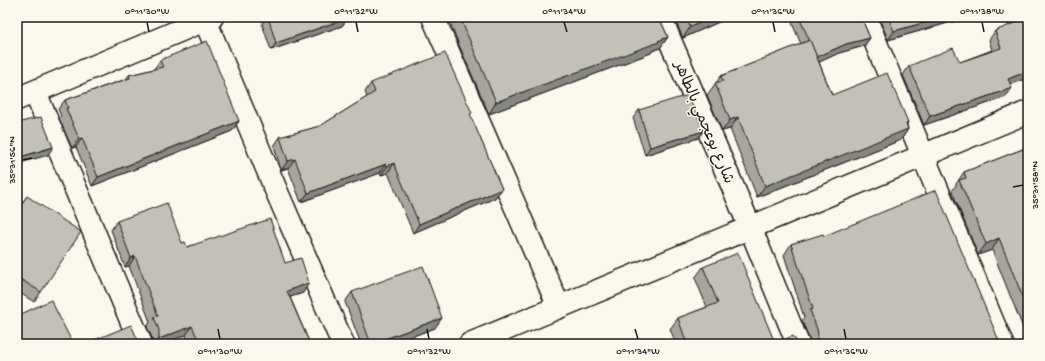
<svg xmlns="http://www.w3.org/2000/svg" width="1045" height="361" font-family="'Gochi Hand','Playpen Sans Arabic',sans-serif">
  <rect width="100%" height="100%" fill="#fbf7ec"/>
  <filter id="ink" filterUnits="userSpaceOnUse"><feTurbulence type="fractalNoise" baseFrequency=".025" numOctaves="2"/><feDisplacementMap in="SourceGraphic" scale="8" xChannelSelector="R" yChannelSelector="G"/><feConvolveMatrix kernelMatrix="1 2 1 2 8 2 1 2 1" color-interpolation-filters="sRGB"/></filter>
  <g filter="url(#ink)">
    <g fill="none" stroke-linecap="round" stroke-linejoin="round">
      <defs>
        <g id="minor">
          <path d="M 433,17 L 559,307"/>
          <path d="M 660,17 L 750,227 L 798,344"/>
          <path d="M 865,17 L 1002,344"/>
          <path d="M 205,20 L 276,190 L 343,344"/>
          <path d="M 35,92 L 141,344"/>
          <path d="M 17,99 L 212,17"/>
          <path d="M 470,344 L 1028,112"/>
        </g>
      </defs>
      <use href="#minor" stroke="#1c1c1c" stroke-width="25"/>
      <use href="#minor" stroke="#fbf7ec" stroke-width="22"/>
    </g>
    <g fill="#a8a59e" stroke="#1c1c1c">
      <path d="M 266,17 L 268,17 L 348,18 L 342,26 L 271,50 L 262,24 Z"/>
      <path d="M 448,17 L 659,17 L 668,37 L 660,48 L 652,51 L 651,53 L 489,114 L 459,45 Z"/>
      <path d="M 674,17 L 730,17 L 683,38 Z"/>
      <path d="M 796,17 L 861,17 L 870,38 L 864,46 L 839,53 L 819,62 L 832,95 L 908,122 L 907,124 L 908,129 L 901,140 L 757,197 L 730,129 L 722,131 L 707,95 L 721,76 L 801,44 L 792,23 Z"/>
      <path d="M 879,17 L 968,17 L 962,19 L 888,40 Z"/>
      <path d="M 1007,17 L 1028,17 L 1028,78 L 1010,84 L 1006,97 L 924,125 L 903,75 L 909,66 L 960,62 L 992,50 L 989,40 L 995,31 L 1009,26 Z"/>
      <path d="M 160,60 L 239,121 L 232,131 L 92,186 L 76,147 L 72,148 L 59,118 L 61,116 L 58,109 L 65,100 L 126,79 L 129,75 L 154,69 Z"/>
      <path d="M 371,83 L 470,115 L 502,189 L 495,198 L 413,233 L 388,173 L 381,175 L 380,173 L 301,202 L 288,168 L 281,170 L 274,146 L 280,137 L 320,126 L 367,97 L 365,92 Z"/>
      <path d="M 639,110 L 698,138 L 645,155 L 633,118 Z"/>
      <path d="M 1028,147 L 1028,333 L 1025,333 L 992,250 L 978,255 L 952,191 L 956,185 L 956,184 L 964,172 Z"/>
      <path d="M 27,196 L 41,292 L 34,302 L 17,291 L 17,210 Z"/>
      <path d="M 117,221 L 182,243 L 187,247 L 285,263 L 303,293 L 290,297 L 310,344 L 189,344 L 186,335 L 163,344 L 153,344 L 153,340 L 147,327 L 150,322 L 129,266 L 125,267 L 111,230 Z"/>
      <path d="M 824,236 L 1000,344 L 810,344 L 810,340 L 802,321 L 804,317 L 784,255 L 791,244 Z"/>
      <path d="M 703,267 L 775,343 L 799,344 L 676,344 L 670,329 L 678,318 L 707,307 L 695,278 Z"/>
      <path d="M 352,292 L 435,328 L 391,344 L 361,344 L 345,302 Z"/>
      <path d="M 137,338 L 143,344 L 89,344 L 92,341 Z"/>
    </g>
    <g fill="#888681" stroke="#1c1c1c">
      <path d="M 713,17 L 730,17 L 683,38 L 690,27 Z"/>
      <path d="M 944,17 L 968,17 L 962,19 L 888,40 L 894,31 Z"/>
      <path d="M 348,18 L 342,26 L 271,50 L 276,43 Z"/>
      <path d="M 668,37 L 660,48 L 652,51 L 651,53 L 489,114 L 496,102 Z"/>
      <path d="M 870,38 L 864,46 L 839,53 L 811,66 L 817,57 L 846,44 Z"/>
      <path d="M 1028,71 L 1028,78 L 1002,87 L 1008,79 Z"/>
      <path d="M 1012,88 L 1006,97 L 924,125 L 930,116 Z"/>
      <path d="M 738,117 L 730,129 L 722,131 L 730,120 Z"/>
      <path d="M 239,121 L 232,131 L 92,186 L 98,177 Z"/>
      <path d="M 908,122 L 902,131 L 908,129 L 901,140 L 757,197 L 765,186 Z"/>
      <path d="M 704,131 L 698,138 L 645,155 L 650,147 Z"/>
      <path d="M 82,138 L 76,147 L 72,148 L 79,139 Z"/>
      <path d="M 53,147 L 48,155 L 17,164 L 17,158 Z"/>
      <path d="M 295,159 L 288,168 L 281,170 L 288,161 Z"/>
      <path d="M 394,163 L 388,173 L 381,175 L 387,166 Z"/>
      <path d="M 386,164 L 380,173 L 301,202 L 308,193 Z"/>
      <path d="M 502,189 L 495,198 L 413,233 L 419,224 Z"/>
      <path d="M 999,238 L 992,250 L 978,255 L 986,244 Z"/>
      <path d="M 135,256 L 129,266 L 125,267 L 131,258 Z"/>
      <path d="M 309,283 L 303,293 L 281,300 L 287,291 Z"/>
      <path d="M 442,318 L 435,328 L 391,344 L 371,344 Z"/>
      <path d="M 192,326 L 186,335 L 163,344 L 155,344 L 159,339 Z"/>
      <path d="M 1028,328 L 1028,333 L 1025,333 Z"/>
    </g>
    <g fill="#c3c0b8" stroke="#1c1c1c">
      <path d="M 268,17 L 347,17 L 348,18 L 276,43 Z"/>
      <path d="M 460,17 L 659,17 L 668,37 L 658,41 L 659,42 L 496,102 L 467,34 Z"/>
      <path d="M 686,17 L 713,17 L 690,27 Z"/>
      <path d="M 799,17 L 861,17 L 870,38 L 846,44 L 817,57 Z"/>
      <path d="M 888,17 L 944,17 L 894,31 Z"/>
      <path d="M 1016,17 L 1028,17 L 1028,71 L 1008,79 L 1012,88 L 930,116 L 909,66 L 953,48 L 960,62 L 1001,48 L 995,31 L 1017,22 Z"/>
      <path d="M 810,40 L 832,95 L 887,73 L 908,122 L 906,123 L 908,129 L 765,186 L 738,117 L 730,120 L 715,83 L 723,81 L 721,76 Z"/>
      <path d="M 207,41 L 239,121 L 98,177 L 82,138 L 79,139 L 66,108 L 68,108 L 65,100 L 130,78 L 129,75 L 163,67 L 160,60 Z"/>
      <path d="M 445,53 L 472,113 L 470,114 L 502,189 L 419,224 L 394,163 L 387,166 L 386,164 L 308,193 L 295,159 L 288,161 L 280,137 L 320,126 L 375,92 L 371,83 Z"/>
      <path d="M 688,95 L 704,131 L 650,147 L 639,110 Z"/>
      <path d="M 41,117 L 53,147 L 17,158 L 17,123 Z"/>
      <path d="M 1028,147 L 1028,310 L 999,238 L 986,244 L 959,180 L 966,178 L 964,172 Z"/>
      <path d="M 936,190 L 995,331 L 1000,344 L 811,344 L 816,341 L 818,335 L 817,329 L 810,310 L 813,309 L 791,244 L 823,234 L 824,236 Z"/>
      <path d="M 27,196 L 81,232 L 41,292 L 17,277 L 17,211 Z"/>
      <path d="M 167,203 L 182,243 L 185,242 L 187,247 L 270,219 L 285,263 L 301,258 L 309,283 L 287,291 L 310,344 L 200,344 L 192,326 L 159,339 L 159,330 L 154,317 L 158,316 L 135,256 L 131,258 L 117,221 Z"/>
      <path d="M 738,253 L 775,343 L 793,336 L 798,343 L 799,344 L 687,344 L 678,318 L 718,303 L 703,267 Z"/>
      <path d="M 423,266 L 442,318 L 371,344 L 352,292 Z"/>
      <path d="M 51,300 L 73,344 L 17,344 L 17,316 Z"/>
      <path d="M 131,325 L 137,338 L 143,344 L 93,344 L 92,341 Z"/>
    </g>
  </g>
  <path fill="none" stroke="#1c1c1c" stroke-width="1.5" d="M 147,22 L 149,32M 356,22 L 358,32M 564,22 L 567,32M 773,22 L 775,32M 982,22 L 984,32M 22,160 L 32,158M 1013,187 L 1023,185M 218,329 L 220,339M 427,329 L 429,339M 635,329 L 638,339M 844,329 L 846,339"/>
  <g text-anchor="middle" stroke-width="3" stroke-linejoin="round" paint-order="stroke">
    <g font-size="15" fill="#1c1c1c" stroke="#fbf7ec">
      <text transform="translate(705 122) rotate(67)" y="5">شارع بوعجمي بالطاهر</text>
    </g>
  </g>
  <rect width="1045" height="361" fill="none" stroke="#fbf7ec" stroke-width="44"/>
  <rect x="22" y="22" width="1001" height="317" fill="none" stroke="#1c1c1c" stroke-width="1.5"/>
  <g font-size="10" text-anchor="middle" fill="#1c1c1c">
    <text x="147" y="14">0°11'30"W</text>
    <text x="356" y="14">0°11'32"W</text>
    <text x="564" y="14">0°11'34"W</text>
    <text x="773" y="14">0°11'36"W</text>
    <text x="982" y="14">0°11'38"W</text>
    <text transform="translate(11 160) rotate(-90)" y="4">35°31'56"N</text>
    <text transform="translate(1034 185) rotate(-90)" y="4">35°31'58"N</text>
    <text x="220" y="354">0°11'30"W</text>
    <text x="429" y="354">0°11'32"W</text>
    <text x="638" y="354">0°11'34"W</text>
    <text x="846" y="354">0°11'36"W</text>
  </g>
</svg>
